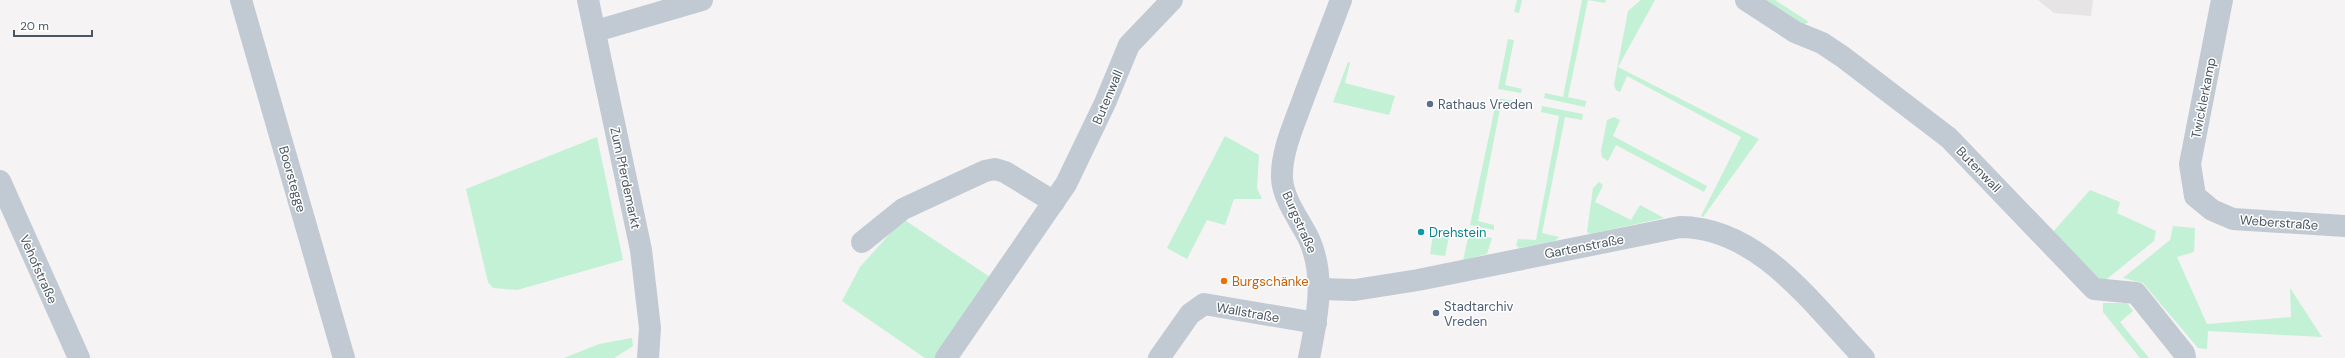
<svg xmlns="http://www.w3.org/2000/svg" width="2345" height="358" font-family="'DM Sans',sans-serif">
  <rect width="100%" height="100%" fill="#f5f3f3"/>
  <path fill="#e6e4e5" d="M 2038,0 L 2093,0 L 2091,16 L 2054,13 Z"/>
  <g fill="#c3f1d5">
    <path d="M 1517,0 L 1522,0 L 1519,13 L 1514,12 Z"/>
    <path d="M 1582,0 L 1606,0 L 1605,3 L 1588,0 L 1568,97 L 1586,101 L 1585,107 L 1544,98 L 1545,93 L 1563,97 Z"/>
    <path d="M 1641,0 L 1655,0 L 1618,67 L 1759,139 L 1703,217 L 1701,216 L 1741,137 L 1627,76 L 1620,92 L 1616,90 L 1614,85 L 1628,11 Z"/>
    <path d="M 1766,0 L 1775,0 L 1809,22 L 1799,27 L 1768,8 Z"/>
    <path d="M 1508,39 L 1514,40 L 1505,85 L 1522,89 L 1521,93 L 1498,89 Z"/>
    <path d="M 1348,62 L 1350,63 L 1345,83 L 1395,96 L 1389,115 L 1333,102 Z"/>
    <path d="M 1497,98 L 1519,102 L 1518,107 L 1501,104 L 1478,221 L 1494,225 L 1494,230 L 1470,225 Z"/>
    <path d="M 1542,106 L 1583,114 L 1582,120 L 1565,117 L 1542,233 L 1559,237 L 1555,241 L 1519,248 L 1516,245 L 1518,239 L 1536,240 L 1559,116 L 1541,112 Z"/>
    <path d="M 1614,117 L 1620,120 L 1613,136 L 1707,186 L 1704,192 L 1616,145 L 1608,161 L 1602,157 L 1601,151 L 1607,120 Z"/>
    <path d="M 1225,136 L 1259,155 L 1257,188 L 1262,199 L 1234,199 L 1225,225 L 1207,220 L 1187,259 L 1167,248 Z"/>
    <path d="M 597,137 L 623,260 L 517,290 L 493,288 L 488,282 L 466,189 Z"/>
    <path d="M 1599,182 L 1603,185 L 1595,202 L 1631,220 L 1640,205 L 1664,218 L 1590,234 L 1587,232 L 1593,188 Z"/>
    <path d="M 2090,190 L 2120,202 L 2117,213 L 2156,231 L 2154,241 L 2103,282 L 2052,233 Z"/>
    <path d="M 903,219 L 990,277 L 936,358 L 925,358 L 842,301 L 860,267 Z"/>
    <path d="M 2173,226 L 2195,228 L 2194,252 L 2177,257 L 2207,324 L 2291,317 L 2290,288 L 2322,337 L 2208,331 L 2207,349 L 2198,348 L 2143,283 L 2123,278 L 2170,240 Z"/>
    <path d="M 1434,229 L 1450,232 L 1445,256 L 1430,254 Z"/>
    <path d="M 1469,234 L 1492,238 L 1487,254 L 1463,260 Z"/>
    <path d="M 2103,303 L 2127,303 L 2133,311 L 2120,322 L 2149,358 L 2140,358 L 2103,312 Z"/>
    <path d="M 632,338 L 633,346 L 614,358 L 564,358 L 599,344 Z"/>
  </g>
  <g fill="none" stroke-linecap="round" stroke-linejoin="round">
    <g stroke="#c1cad2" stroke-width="22">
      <path d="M 241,0 L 344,358"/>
      <path d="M 588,0 L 641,250 L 650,328 L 648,358"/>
      <path d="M 1746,0 L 1795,32 L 1822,43 L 1843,57 L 1949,138 L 2094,289 L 2136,293 L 2184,353 L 2185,358"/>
      <path d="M 2222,0 L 2190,164 L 2195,196 L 2212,210 L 2233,219 L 2345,226"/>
      <path d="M 596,31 L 702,0"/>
      <path d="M 0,181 L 79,358"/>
      <path d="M 862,242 L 903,209 L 985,171 L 995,169 L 1005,172 L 1054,202"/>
      <path d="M 1319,289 L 1355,290 L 1418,280 L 1680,227 C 1759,227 1814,306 1864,358"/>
      <path d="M 946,358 L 1066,184 L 1105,103 L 1129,45 L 1172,0"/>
      <path d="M 1159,358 L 1190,314 L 1204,304 L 1316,323"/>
      <path d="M 1309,358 C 1317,318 1326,277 1309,239 C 1300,220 1283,200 1282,178 C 1281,150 1296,120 1305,94 C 1317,62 1329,31 1341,0"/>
    </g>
  </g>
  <g fill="#5c6f8a" stroke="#fff" stroke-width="1.5">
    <circle cx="1430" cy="104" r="4"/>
    <circle cx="1436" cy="313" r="4"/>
  </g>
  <circle fill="#0f9aa8" stroke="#fff" stroke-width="1.5" cx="1421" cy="232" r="4"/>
  <circle fill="#e8710a" stroke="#fff" stroke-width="1.5" cx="1224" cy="281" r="4"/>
  <g text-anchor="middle" stroke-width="3" stroke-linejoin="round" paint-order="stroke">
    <g font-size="13" fill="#4a5661" stroke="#fff">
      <text transform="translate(1107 97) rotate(-67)" y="5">Butenwall</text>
      <text transform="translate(2203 98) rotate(-79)" y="5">Twicklerkamp</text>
      <text transform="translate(1979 169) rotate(46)" y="5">Butenwall</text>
      <text transform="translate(626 178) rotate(78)" y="5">Zum Pferdemarkt</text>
      <text transform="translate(293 179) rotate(74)" y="5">Boorstegge</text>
      <text transform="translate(1300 222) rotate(66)" y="5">Burgstraße</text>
      <text transform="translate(2279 222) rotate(4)" y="5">Weberstraße</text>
      <text transform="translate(1584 246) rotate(-11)" y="5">Gartenstraße</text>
      <text transform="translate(39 269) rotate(66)" y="5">Vehofstraße</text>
      <text transform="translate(1248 312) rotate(10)" y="5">Wallstraße</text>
    </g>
    <g font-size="13" fill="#4e5e75" stroke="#fff" text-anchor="start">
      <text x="1438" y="109">Rathaus Vreden</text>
      <text x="1444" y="311">Stadtarchiv<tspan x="1444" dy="15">Vreden</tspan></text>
    </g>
    <g font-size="13" fill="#0d838f" stroke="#fff" text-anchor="start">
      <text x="1429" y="237">Drehstein</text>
    </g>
    <g font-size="13" fill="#c56008" stroke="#fff" text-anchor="start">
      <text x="1232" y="286">Burgschänke</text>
    </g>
  </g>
  <path d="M14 30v6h78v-6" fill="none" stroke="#4a5661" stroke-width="2"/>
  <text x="20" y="30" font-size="12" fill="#4a5661" stroke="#ffffff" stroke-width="3" paint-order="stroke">20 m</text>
</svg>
